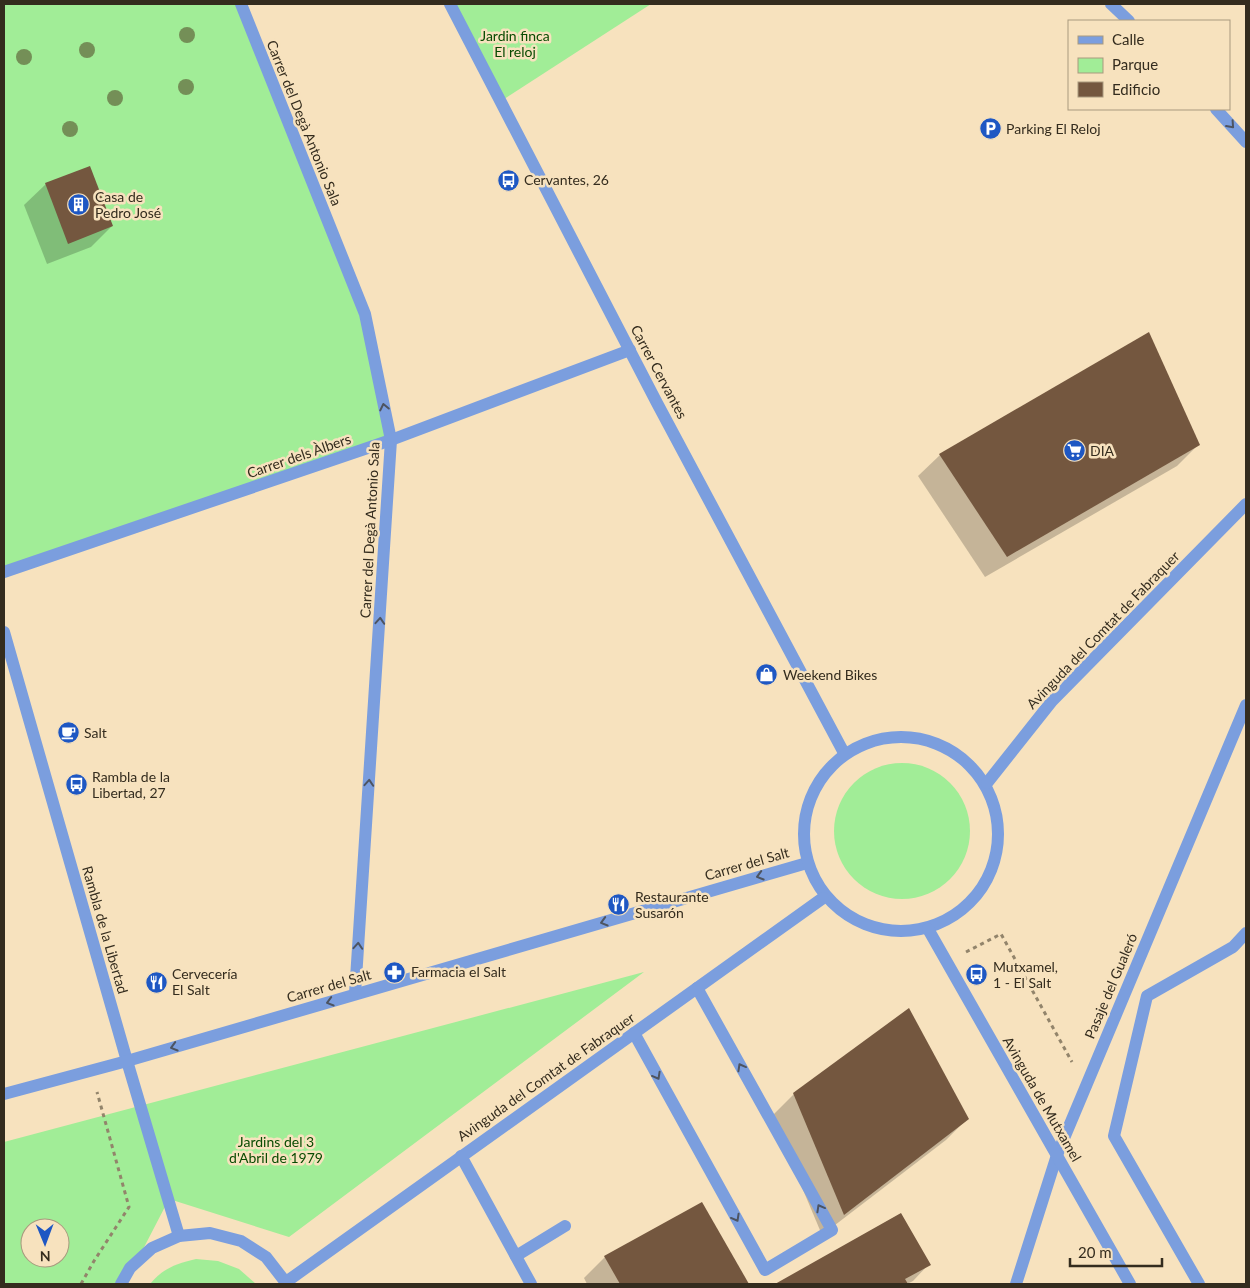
<svg xmlns="http://www.w3.org/2000/svg" width="1250" height="1288" font-family="Lato,sans-serif">
  <rect width="100%" height="100%" fill="#f7e2be"/>
  <g fill="#a1ed97" fill-rule="evenodd">
    <path d="M 4,4 L 241,4 L 365,314 L 391,440 L 4,572 Z"/>
    <path d="M 450,4 L 651,4 L 501,101 Z"/>
    <circle cx="902" cy="831" r="68"/>
    <path d="M 644,972 L 289,1237 L 169,1199 L 125,1284 L 4,1284 L 4,1142 ZM 30,1228 L 60,1228 L 60,1258 L 30,1258 Z"/>
    <path d="M 196,1259 L 218,1261 L 239,1269 L 256,1284 L 150,1284 C 163,1268 176,1264 196,1259 Z"/>
  </g>
  <g fill="#0003">
    <path d="M 46,184 L 112,226 L 91,247 L 47,264 L 24,205 Z"/>
    <path d="M 1198,445 L 1177,466 L 985,577 L 918,476 L 940,455 Z"/>
    <path d="M 794,1094 L 967,1119 L 946,1140 L 822,1235 L 772,1116 Z"/>
    <path d="M 702,1203 L 747,1284 L 587,1284 L 584,1278 L 605,1257 Z"/>
    <path d="M 900,1214 L 929,1264 L 913,1281 L 907,1284 L 777,1284 Z"/>
  </g>
  <g fill="#74573f">
    <path d="M 90,166 L 113,226 L 68,244 L 45,183 Z"/>
    <path d="M 1149,332 L 1200,445 L 1007,557 L 939,454 Z"/>
    <path d="M 909,1008 L 969,1119 L 844,1215 L 793,1093 Z"/>
    <path d="M 702,1202 L 749,1284 L 620,1284 L 604,1256 Z"/>
    <path d="M 901,1213 L 931,1265 L 905,1279 L 908,1284 L 775,1284 Z"/>
  </g>
  <g fill="none" stroke-linecap="round" stroke-linejoin="round">
    <g stroke="#92846b" stroke-width="3" stroke-dasharray="4 4" stroke-linecap="butt">
      <path d="M 966,952 L 1001,934 L 1072,1062"/>
      <path d="M 81,1284 L 94,1261 L 129,1207 L 97,1092"/>
    </g>
    <g stroke="#7b9ede" stroke-width="12">
      <path d="M 634,1033 L 765,1270 L 832,1230 L 697,988"/>
      <path d="M 516,1256 L 565,1226"/>
      <path d="M 1199,1284 L 1114,1136 L 1147,996 L 1233,947 L 1246,933"/>
    </g>
    <g stroke="#7b9ede" stroke-width="12">
      <path d="M 241,4 L 365,314 L 391,440 L 355,994"/>
      <path d="M 450,4 L 657,403 L 844,753"/>
      <path d="M 1111,4 L 1129,21"/>
      <path d="M 1216,109 L 1246,142"/>
      <path d="M 4,572 L 391,440 L 630,350"/>
      <path d="M 4,632 L 127,1061 L 179,1236"/>
      <path d="M 4,1094 L 127,1061 L 807,863"/>
      <path d="M 461,1156 L 531,1284"/>
      <path d="M 1016,1284 L 1057,1155 L 1246,705"/>
    </g>
    <g stroke="#7b9ede" stroke-width="12">
      <circle cx="901" cy="834" r="97"/>
      <path d="M 987,783 L 1052,701 L 1246,504"/>
      <path d="M 928,929 L 1130,1284"/>
      <path d="M 286,1282 L 823,898"/>
      <path d="M 121,1284 L 130,1268 L 152,1248 L 179,1236 L 210,1233 L 241,1241 L 266,1257 L 287,1284"/>
    </g>
  </g>
  <g fill="#748f57">
    <circle cx="187" cy="35" r="8"/>
    <circle cx="87" cy="50" r="8"/>
    <circle cx="24" cy="57" r="8"/>
    <circle cx="186" cy="87" r="8"/>
    <circle cx="115" cy="98" r="8"/>
    <circle cx="70" cy="129" r="8"/>
  </g>
  <defs><path id="oneway-chevron" d="M-2-3.5L2.5 0L-2 3.5" fill="none" stroke-width="1.6" stroke-linecap="round" stroke-linejoin="round" transform="scale(1.25)"/></defs>
  <g stroke="#4d5461">
    <use href="#oneway-chevron" transform="translate(1231 125) rotate(48)"/>
    <use href="#oneway-chevron" transform="translate(384 407) rotate(-102)"/>
    <use href="#oneway-chevron" transform="translate(380 621) rotate(-86)"/>
    <use href="#oneway-chevron" transform="translate(369 783) rotate(-86)"/>
    <use href="#oneway-chevron" transform="translate(760 876) rotate(164)"/>
    <use href="#oneway-chevron" transform="translate(604 922) rotate(164)"/>
    <use href="#oneway-chevron" transform="translate(358 946) rotate(-86)"/>
    <use href="#oneway-chevron" transform="translate(330 1002) rotate(164)"/>
    <use href="#oneway-chevron" transform="translate(174 1047) rotate(164)"/>
    <use href="#oneway-chevron" transform="translate(741 1067) rotate(-119)"/>
    <use href="#oneway-chevron" transform="translate(657 1076) rotate(61)"/>
    <use href="#oneway-chevron" transform="translate(820 1208) rotate(-119)"/>
    <use href="#oneway-chevron" transform="translate(736 1218) rotate(61)"/>
  </g>
  <defs>
    <symbol id="parking-disc" viewBox="-11 -11 22 22"><circle r="9.5" fill="#1e57c3" stroke="#f7e2be"/><path d="M-3.5-5.5H1a3.5 3.5 0 0 1 0 7H-1V5.5H-3.5ZM-1-3.4V-.6H.8a1.4 1.4 0 0 0 0-2.8Z" fill="#fff"/></symbol>
    <symbol id="bus-disc" viewBox="-11 -11 22 22"><circle r="9.5" fill="#1e57c3" stroke="#f7e2be"/><path d="M-5-6H5V4H4V6H2V4H-2V6H-4V4H-5ZM-3.5-4V0h7V-4ZM-3.5 1.2v1.5H-2V1.2ZM2 1.2v1.5H3.5V1.2Z" fill="#fff"/></symbol>
    <symbol id="building-disc" viewBox="-11 -11 22 22"><circle r="9.5" fill="#1e57c3" stroke="#f7e2be"/><path d="M-4-6H4V6H1V3H-1V6H-4ZM-2.5-4.3h1.7v1.8h-1.7ZM.8-4.3h1.7v1.8H.8ZM-2.5-1h1.7V.8h-1.7ZM.8-1h1.7V.8H.8Z" fill="#fff"/></symbol>
    <symbol id="supermarket-disc" viewBox="-11 -11 22 22"><circle r="9.5" fill="#1e57c3" stroke="#f7e2be"/><path d="M-6-5.5h2.5l.6 2H6L4.5 2H-2.5L-4.4-4H-6ZM-1.5 3.2a1.3 1.3 0 1 0 .1 0ZM3 3.2a1.3 1.3 0 1 0 .1 0Z" fill="#fff"/></symbol>
    <symbol id="shop-disc" viewBox="-11 -11 22 22"><circle r="9.5" fill="#1e57c3" stroke="#f7e2be"/><path d="M-5-2.5h2.3a2.7 3.5 0 0 1 5.4 0H5L5.5 6h-11ZM-1.5-2.5h3a1.5 2.3 0 0 0-3 0Z" fill="#fff"/></symbol>
    <symbol id="cafe-disc" viewBox="-11 -11 22 22"><circle r="9.5" fill="#1e57c3" stroke="#f7e2be"/><path d="M-5.5-4.5H6V0H3Q3 3.5 0 3.5H-2.5Q-5.5 3.5-5.5 0ZM3-3.2v2h1.7v-2ZM-6 4.5H4V6H-6Z" fill="#fff"/></symbol>
    <symbol id="restaurant-disc" viewBox="-11 -11 22 22"><circle r="9.5" fill="#1e57c3" stroke="#f7e2be"/><path d="M-5-6h1v4h1v-4h1v4h1v-4h1v5L-1.5 .5V6h-2V.5L-5-1ZM5-6V6H3V1.5H1.5Q1.5-4 5-6Z" fill="#fff"/></symbol>
    <symbol id="pharmacy-disc" viewBox="-11 -11 22 22"><circle r="9.5" fill="#1e57c3" stroke="#f7e2be"/><path d="M-2-6h4v4h4v4h-4v4h-4v-4h-4v-4h4Z" fill="#fff"/></symbol>
  </defs>
  <g fill-rule="evenodd">
    <use href="#parking-disc" x="978" y="116" width="25" height="25"/>
    <use href="#bus-disc" x="496" y="168" width="25" height="25"/>
    <use href="#building-disc" x="66" y="192" width="25" height="25"/>
    <use href="#supermarket-disc" x="1062" y="438" width="25" height="25"/>
    <use href="#shop-disc" x="754" y="662" width="25" height="25"/>
    <use href="#cafe-disc" x="56" y="720" width="25" height="25"/>
    <use href="#bus-disc" x="64" y="772" width="25" height="25"/>
    <use href="#restaurant-disc" x="606" y="892" width="25" height="25"/>
    <use href="#pharmacy-disc" x="382" y="960" width="25" height="25"/>
    <use href="#bus-disc" x="964" y="962" width="25" height="25"/>
    <use href="#restaurant-disc" x="144" y="970" width="25" height="25"/>
  </g>
  <g text-anchor="middle" stroke-width="5" stroke-linejoin="round" paint-order="stroke">
    <g font-size="14" fill="#084b02" stroke="#f7e2be">
      <text x="515" y="41">Jardin finca<tspan x="515" dy="16">El reloj</tspan></text>
      <text x="276" y="1147">Jardins del 3<tspan x="276" dy="16">d'Abril de 1979</tspan></text>
    </g>
    <g font-size="14" fill="#342c1e" stroke="#f7e2be">
      <text transform="translate(304 123) rotate(68)" y="5">Carrer del Degà Antonio Sala</text>
      <text transform="translate(659 372) rotate(62)" y="5">Carrer Cervantes</text>
      <text transform="translate(299 456) rotate(-19)" y="5">Carrer dels Àlbers</text>
      <text transform="translate(370 530) rotate(-87)" y="5">Carrer del Degà Antonio Sala</text>
      <text transform="translate(1103 630) rotate(-46)" y="5">Avinguda del Comtat de Fabraquer</text>
      <text transform="translate(747 864) rotate(-16)" y="5">Carrer del Salt</text>
      <text transform="translate(105 930) rotate(74)" y="5">Rambla de la Libertad</text>
      <text transform="translate(329 986) rotate(-16)" y="5">Carrer del Salt</text>
      <text transform="translate(1111 986) rotate(-67)" y="5">Pasaje del Gualeró</text>
      <text transform="translate(546 1077) rotate(-35)" y="5">Avinguda del Comtat de Fabraquer</text>
      <text transform="translate(1042 1099) rotate(60)" y="5">Avinguda de Mutxamel</text>
    </g>
    <g font-size="14" fill="#342c1e" stroke="#f7e2be" text-anchor="start">
      <text x="1006" y="134">Parking El Reloj</text>
      <text x="524" y="185">Cervantes, 26</text>
      <text x="95" y="202">Casa de<tspan x="95" dy="16">Pedro José</tspan></text>
      <text x="1090" y="456">DIA</text>
      <text x="783" y="680">Weekend Bikes</text>
      <text x="84" y="738">Salt</text>
      <text x="92" y="782">Rambla de la<tspan x="92" dy="16">Libertad, 27</tspan></text>
      <text x="635" y="902">Restaurante<tspan x="635" dy="16">Susarón</tspan></text>
      <text x="993" y="972">Mutxamel,<tspan x="993" dy="16">1 - El Salt</tspan></text>
      <text x="411" y="977">Farmacia el Salt</text>
      <text x="172" y="979">Cervecería<tspan x="172" dy="16">El Salt</tspan></text>
    </g>
  </g>
  <rect width="1250" height="1288" fill="none" stroke="#342c1e" stroke-width="10"/>
  <rect x="1068" y="20" width="162" height="90" fill="#f7e2be" stroke="#a9997e"/>
  <rect x="1078" y="36" width="25" height="8" fill="#7b9ede" stroke="#a9997e"/>
  <text x="1112" y="45" font-size="15" fill="#342c1e">Calle</text>
  <rect x="1078" y="58" width="25" height="15" fill="#a1ed97" stroke="#a9997e"/>
  <text x="1112" y="70" font-size="15" fill="#342c1e">Parque</text>
  <rect x="1078" y="82" width="25" height="15" fill="#74573f" stroke="#a9997e"/>
  <text x="1112" y="95" font-size="15" fill="#342c1e">Edificio</text>
  <g transform="translate(45 1243) rotate(179)"><circle r="24" fill="#f7e2be" stroke="#a9997e"/>
  <path d="M0-4L9 19L0 12L-9 19Z" fill="#1e57c3"/>
  <text y="-8" font-size="14" font-weight="bold" text-anchor="middle" fill="#342c1e">N</text>
  </g>
  <path d="M1070 1258v8h92v-8" fill="none" stroke="#342c1e" stroke-width="2.5"/>
  <text x="1078" y="1258" font-size="15" fill="#342c1e" stroke="#f7e2be" stroke-width="4" paint-order="stroke">20 m</text>
</svg>
